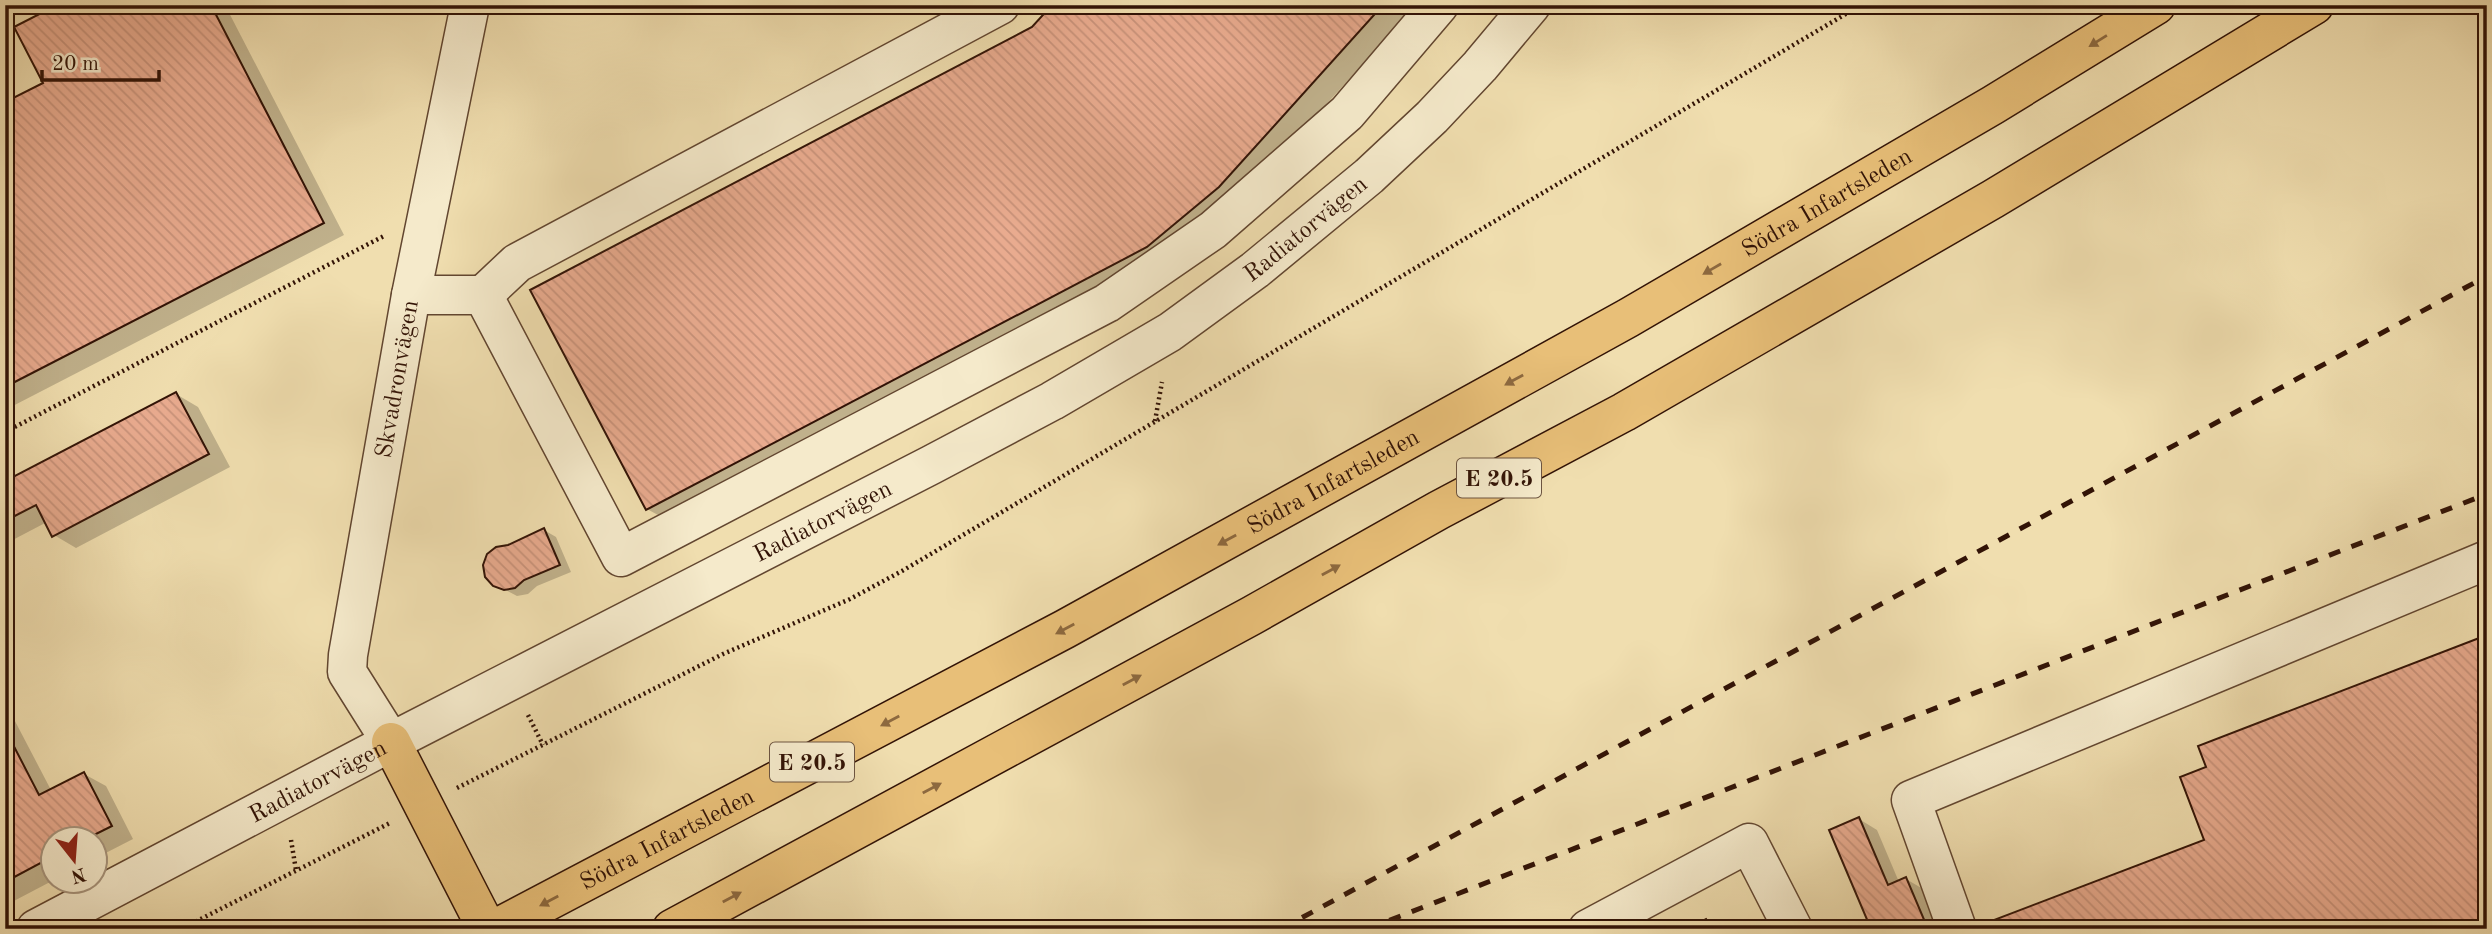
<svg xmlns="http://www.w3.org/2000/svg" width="2492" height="934" font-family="'Old Standard TT',serif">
  <defs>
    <pattern id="building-back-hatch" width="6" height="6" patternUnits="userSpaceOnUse" patternTransform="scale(1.75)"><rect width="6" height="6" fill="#e9ab8f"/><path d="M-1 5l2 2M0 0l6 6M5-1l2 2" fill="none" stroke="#c8927a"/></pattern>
  </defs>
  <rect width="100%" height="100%" fill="#f0deaf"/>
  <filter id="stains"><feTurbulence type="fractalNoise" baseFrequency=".00286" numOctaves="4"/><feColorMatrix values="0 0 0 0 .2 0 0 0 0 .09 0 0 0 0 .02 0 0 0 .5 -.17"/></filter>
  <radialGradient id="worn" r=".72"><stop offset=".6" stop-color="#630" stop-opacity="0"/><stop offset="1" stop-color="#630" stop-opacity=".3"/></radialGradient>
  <g fill="#0003">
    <path d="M 61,5 L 225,5 L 344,235 L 5,410 L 5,104 L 46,84 Z"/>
    <path d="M 1054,5 L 1416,5 L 1241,199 L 1169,259 L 669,521 L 647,509 L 1033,28 Z"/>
    <path d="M 176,394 L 198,407 L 230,467 L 76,548 L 54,535 L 47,522 L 5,544 L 5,483 Z"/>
    <path d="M 544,530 L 556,537 L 571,572 L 537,586 L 528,594 L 517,596 L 494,584 L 508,546 Z"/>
    <path d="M 5,702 L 51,790 L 84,774 L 106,786 L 133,839 L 94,859 L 94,839 L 52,839 L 52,881 L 10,903 L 5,901 Z"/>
    <path d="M 1859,819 L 1877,830 L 1899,882 L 1906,879 L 1923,889 L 1940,929 L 1873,929 Z"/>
    <path d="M 1706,921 L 1718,929 L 1691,929 Z"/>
  </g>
  <g fill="url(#building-back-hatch)" stroke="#321306" stroke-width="2">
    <path d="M 57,5 L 211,5 L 324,223 L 5,387 L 5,102 L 43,83 L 14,27 Z"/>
    <path d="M 1052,5 L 1383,5 L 1219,187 L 1147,247 L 646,510 L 530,290 L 1032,27 Z"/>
    <path d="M 176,392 L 209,454 L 52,537 L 36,505 L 5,521 L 5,481 Z"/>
    <path d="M 544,528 L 560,565 L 524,580 L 515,588 L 504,590 L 493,586 L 485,577 L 483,565 L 487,554 L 496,547 L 508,545 Z"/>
    <path d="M 2487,635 L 2487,929 L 1988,929 L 1986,923 L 2204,840 L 2180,777 L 2206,767 L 2198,746 Z"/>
    <path d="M 5,729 L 39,795 L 84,772 L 112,826 L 86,839 L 52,839 L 52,857 L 5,882 Z"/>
    <path d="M 1859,817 L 1888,885 L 1906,877 L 1928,929 L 1871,929 L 1829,830 Z"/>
    <path d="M 1706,919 L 1711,929 L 1687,929 Z"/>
  </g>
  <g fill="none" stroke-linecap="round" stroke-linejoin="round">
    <defs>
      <g id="minor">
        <path d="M 411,295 L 483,295 L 621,557 L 1107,303 L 1213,230 L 1347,113 L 1439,5"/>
        <path d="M 483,295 L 517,263 L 1000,5"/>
        <path id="s1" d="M 391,742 L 347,672 L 348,655 L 411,295 L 470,5"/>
        <path id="s2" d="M 36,929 L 391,742 L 931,465 L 1052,401 L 1170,332 L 1255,270 L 1369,176 L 1432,117 L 1480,66 L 1531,5"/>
        <path d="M 1588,929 L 1749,843 L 1793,929"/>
        <path d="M 1957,929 L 1911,800 L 2487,560"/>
      </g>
      <g id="major">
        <path d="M 391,742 L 487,929"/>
        <path id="s3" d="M 495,929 L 1065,629 L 1628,318 L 1993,105 L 2156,5"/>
        <path d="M 672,929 L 1251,616 L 1439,510 L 1624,412 L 1993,199 L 2314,5"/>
      </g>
    </defs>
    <use href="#minor" stroke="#624630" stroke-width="41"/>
    <use href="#major" stroke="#321306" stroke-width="41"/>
    <g stroke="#321306" stroke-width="4.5" stroke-dasharray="2 3.5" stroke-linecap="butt">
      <path d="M 1155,421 L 1162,382"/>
      <path d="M 5,432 L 384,236"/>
      <path d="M 528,715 L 543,745"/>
      <path d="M 457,788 L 723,654 L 850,599 L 902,571 L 1861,5"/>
      <path d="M 291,840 L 296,870"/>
      <path d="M 181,929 L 390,823"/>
    </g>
    <use href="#minor" stroke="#f5eacb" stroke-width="38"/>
    <use href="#major" stroke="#e8bf78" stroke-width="38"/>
    <g stroke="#321306" stroke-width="5" stroke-dasharray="12 12" stroke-linecap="butt">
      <path d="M 1281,929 L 2487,276"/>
      <path d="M 1367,929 L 2487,494"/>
    </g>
  </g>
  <defs><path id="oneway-solid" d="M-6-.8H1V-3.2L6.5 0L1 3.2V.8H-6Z" transform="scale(1.75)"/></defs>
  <g fill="#8d693f">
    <use href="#oneway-solid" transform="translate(2098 41) rotate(148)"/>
    <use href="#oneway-solid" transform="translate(1712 269) rotate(150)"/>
    <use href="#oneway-solid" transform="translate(1514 380) rotate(151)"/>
    <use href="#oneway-solid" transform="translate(1227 540) rotate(151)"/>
    <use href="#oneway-solid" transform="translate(1331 570) rotate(-29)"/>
    <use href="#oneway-solid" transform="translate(1065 629) rotate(152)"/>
    <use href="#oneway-solid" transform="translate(1132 680) rotate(-28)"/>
    <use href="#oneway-solid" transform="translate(890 721) rotate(152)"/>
    <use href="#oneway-solid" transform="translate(932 788) rotate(-28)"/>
    <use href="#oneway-solid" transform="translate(732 897) rotate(-28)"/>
    <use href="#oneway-solid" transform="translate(549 901) rotate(152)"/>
  </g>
  <g text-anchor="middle" stroke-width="7" stroke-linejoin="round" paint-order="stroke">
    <g fill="#f5eacb" stroke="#6c5441" stroke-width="2">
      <rect x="1457" y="458.5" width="84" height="39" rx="5"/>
      <rect x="770" y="742.5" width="84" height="39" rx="5"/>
    </g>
    <g font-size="23" font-weight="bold" fill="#321306">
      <text x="1499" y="486">E 20.5</text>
      <text x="812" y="770">E 20.5</text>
    </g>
    <g font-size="24" fill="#321306" stroke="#f5eacb">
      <text dy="8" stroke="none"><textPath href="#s3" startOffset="1517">Södra Infartsleden</textPath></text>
      <text dy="8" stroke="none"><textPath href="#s2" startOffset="1452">Radiatorvägen</textPath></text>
      <text dy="8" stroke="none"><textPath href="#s1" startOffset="380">Skvadronvägen</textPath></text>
      <text dy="8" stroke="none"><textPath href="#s3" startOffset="950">Södra Infartsleden</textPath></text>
      <text dy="8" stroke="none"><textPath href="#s2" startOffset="886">Radiatorvägen</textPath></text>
      <text dy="8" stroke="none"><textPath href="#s2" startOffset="318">Radiatorvägen</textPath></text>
      <text dy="8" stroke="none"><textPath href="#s3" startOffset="194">Södra Infartsleden</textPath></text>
    </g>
  </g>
  <rect width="2492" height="934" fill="none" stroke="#f0deaf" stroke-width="28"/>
  <rect x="7" y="7" width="2478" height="920" fill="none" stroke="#321306" stroke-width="3.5"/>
  <rect x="14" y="14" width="2464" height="906" fill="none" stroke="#321306" stroke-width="2"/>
  <g transform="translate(74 860) rotate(163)"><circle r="33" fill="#f5eacb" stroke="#a7947c" stroke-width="2"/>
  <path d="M0-5L12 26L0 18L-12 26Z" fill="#8f2418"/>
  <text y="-10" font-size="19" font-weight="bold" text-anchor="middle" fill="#321306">N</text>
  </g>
  <path d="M42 70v10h117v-10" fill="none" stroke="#321306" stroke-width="3.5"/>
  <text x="52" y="70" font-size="21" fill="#321306" stroke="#f5eacb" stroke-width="5" paint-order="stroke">20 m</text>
  <rect width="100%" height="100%" filter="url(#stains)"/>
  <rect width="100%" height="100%" fill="url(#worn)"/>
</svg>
